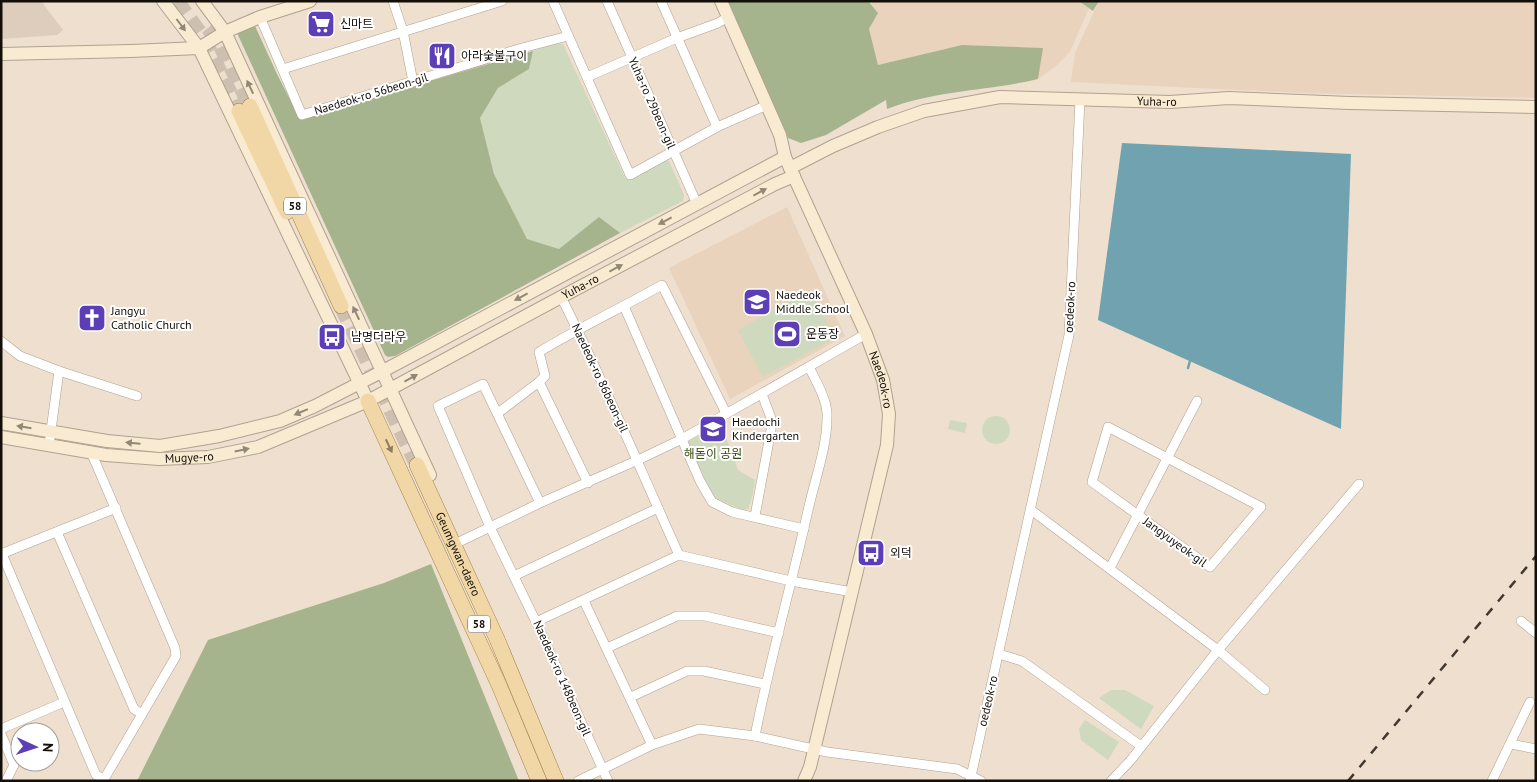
<svg xmlns="http://www.w3.org/2000/svg" width="1537" height="782" font-family="'PT Sans','Noto Sans KR',sans-serif">
  <rect width="100%" height="100%" fill="#efdfce"/>
  <path fill="#decdbc" d="M 1,1 L 41,1 L 63,30 L 57,35 L 1,39 Z"/>
  <g fill="#e9d3bc">
    <path d="M 868,1 L 1079,1 L 1089,8 L 1070,52 L 1057,65 L 1038,79 L 1042,48 L 962,45 L 878,65 L 869,29 L 878,13 Z"/>
    <path d="M 1099,1 L 1536,1 L 1536,98 L 1302,93 L 1071,82 L 1075,53 Z"/>
    <path d="M 787,207 L 845,336 L 730,399 L 669,268 Z"/>
  </g>
  <g fill="#ced9be">
    <path d="M 556,43 L 563,44 L 625,178 L 665,160 L 669,161 L 684,195 L 683,201 L 620,233 L 599,218 L 559,249 L 527,239 L 494,174 L 480,118 L 498,88 L 529,69 L 533,51 Z"/>
    <path d="M 810,290 L 835,338 L 763,377 L 738,330 Z"/>
    <circle cx="996" cy="430" r="14"/>
    <path d="M 950,420 L 967,423 L 965,433 L 948,429 Z"/>
    <path d="M 721,424 L 738,470 L 755,480 L 753,494 L 748,509 L 741,510 L 714,497 L 687,442 Z"/>
    <path d="M 1111,690 L 1125,690 L 1154,706 L 1141,729 L 1099,698 Z"/>
    <path d="M 1085,720 L 1119,742 L 1108,760 L 1081,740 L 1079,729 Z"/>
  </g>
  <g fill="#a5b48d">
    <path d="M 728,1 L 868,1 L 878,13 L 869,29 L 878,65 L 962,45 L 1043,48 L 1038,79 C 988,91 935,90 887,109 L 886,100 L 826,135 L 801,143 L 788,138 Z"/>
    <path d="M 1079,1 L 1099,1 L 1093,11 Z"/>
    <path d="M 255,26 L 277,74 L 300,119 L 533,51 L 529,69 L 498,88 L 480,118 L 494,174 L 527,239 L 559,249 L 599,217 L 620,233 L 395,356 L 388,357 L 385,355 L 237,33 L 250,27 Z"/>
    <path d="M 431,564 L 519,781 L 137,781 L 208,640 L 384,583 Z"/>
  </g>
  <path fill="#70a3af" d="M 1122,143 L 1351,154 L 1341,429 L 1098,320 Z"/>
  <g fill="none" stroke-linecap="round" stroke-linejoin="round">
    <path stroke="#70a3af" stroke-width="2.5" d="M 1188,368 L 1190,361"/>
    <g stroke="#cec0b0" stroke-width="15" stroke-dasharray="15 8" stroke-linecap="butt">
      <path d="M 177,1 L 203,37 L 239,111"/>
      <path d="M 208,28 L 217,39 L 250,106"/>
      <path d="M 341,306 L 417,465"/>
    </g>
    <defs>
      <g id="street">
        <path d="M 393,1 L 403,31 L 413,82"/>
        <path d="M 553,1 L 630,175 L 717,127 L 767,105"/>
        <path d="M 607,1 L 697,204"/>
        <path d="M 661,1 L 717,127"/>
        <path d="M 260,17 L 302,115 L 522,48 L 568,36"/>
        <path d="M 283,69 L 502,1"/>
        <path d="M 587,77 L 677,38 L 718,23 L 728,17"/>
        <path d="M 561,297 C 604,381 640,469 679,555"/>
        <path d="M 624,306 L 700,481 L 712,502 L 732,512 L 804,529"/>
        <path d="M 1,341 L 20,356 L 59,371 L 137,396"/>
        <path d="M 539,382 L 588,483"/>
        <path d="M 498,413 L 539,382 L 545,376 L 539,352 C 579,328 621,308 662,285 L 726,413"/>
        <path d="M 1108,427 L 1261,507 L 1210,567 L 1092,482 Z"/>
        <path d="M 49,445 L 59,371"/>
        <path d="M 91,452 L 175,648 L 176,656 L 103,781"/>
        <path d="M 540,503 L 483,384 L 438,406 L 490,527 L 536,622 L 608,781"/>
        <path d="M 1031,510 L 1218,650 L 1265,690"/>
        <path d="M 755,516 L 771,430 L 771,418 L 762,394"/>
        <path d="M 57,532 L 134,709 L 142,714"/>
        <path d="M 459,542 L 540,503 L 638,460 L 682,439 L 866,334"/>
        <path d="M 1,554 L 116,508"/>
        <path d="M 2,554 L 96,775 L 104,779"/>
        <path d="M 1110,568 L 1197,401"/>
        <path d="M 514,576 L 658,508"/>
        <path d="M 584,601 L 652,745"/>
        <path d="M 1521,621 L 1536,633"/>
        <path d="M 536,622 L 679,555 L 791,581 L 852,592"/>
        <path d="M 607,648 L 677,616 L 705,616 L 779,633"/>
        <path d="M 999,654 L 1022,661 L 1141,746"/>
        <path d="M 631,697 L 687,671 L 704,671 L 765,684"/>
        <path d="M 1,729 L 64,702"/>
        <path d="M 1,734 L 14,765 L 6,781"/>
        <path d="M 755,736 C 770,659 792,583 809,506 C 816,476 828,444 827,413 C 826,398 816,381 809,367"/>
        <path d="M 1511,744 L 1536,749"/>
        <path d="M 578,781 L 652,745 L 699,729 L 755,736 L 827,752 L 957,769 L 981,781"/>
        <path d="M 970,781 L 1069,335 L 1080,100"/>
        <path d="M 1111,781 L 1130,761 L 1218,650 L 1359,484"/>
        <path d="M 1492,781 L 1530,702"/>
      </g>
      <g id="secondary">
        <path d="M 163,1 L 199,48 L 368,401"/>
        <path d="M 202,1 L 225,32 L 430,475"/>
        <path id="s1" d="M 721,1 L 780,135 L 785,157 L 866,334 L 883,380 L 889,414 L 887,445 L 810,767 L 804,781"/>
        <path d="M 1,54 L 131,51 L 199,48 L 225,32 L 260,17 L 310,1"/>
        <path id="s2" d="M 790,168 L 833,146 L 878,127 L 924,111 L 1000,97 L 1170,102 L 1229,98 L 1349,103 L 1536,107"/>
        <path d="M 1,423 L 107,441 L 160,446 L 219,436 L 280,421 L 315,406 L 383,371 L 785,157"/>
        <path id="s3" d="M 1,437 L 106,455 L 159,459 L 208,457 L 258,447 L 368,401 L 561,297 L 775,184 L 794,176"/>
      </g>
      <g id="primary">
        <path d="M 250,106 L 341,306"/>
        <path d="M 239,111 L 287,212"/>
        <path d="M 368,401 L 499,685 L 539,781"/>
        <path id="s4" d="M 417,465 L 497,639 L 556,781"/>
      </g>
    </defs>
    <use href="#street" stroke="#b0a190" stroke-width="10"/>
    <use href="#secondary" stroke="#b0a190" stroke-width="14"/>
    <use href="#primary" stroke="#9f7f48" stroke-width="16"/>
    <use href="#street" stroke="#fff" stroke-width="9"/>
    <use href="#secondary" stroke="#f9ebd2" stroke-width="12"/>
    <use href="#primary" stroke="#f2d7a6" stroke-width="15"/>
    <path stroke="#413931" stroke-width="2.5" stroke-dasharray="9 9" stroke-linecap="butt" d="M 1348,781 L 1536,556"/>
  </g>
  <defs><path id="oneway-solid" d="M-6-.8H1V-3.2L6.5 0L1 3.2V.8H-6Z" transform="scale(1.25)"/></defs>
  <g fill="#928877">
    <use href="#oneway-solid" transform="translate(181 25) rotate(53)"/>
    <use href="#oneway-solid" transform="translate(250 87) rotate(-115)"/>
    <use href="#oneway-solid" transform="translate(760 192) rotate(-28)"/>
    <use href="#oneway-solid" transform="translate(665 221) rotate(152)"/>
    <use href="#oneway-solid" transform="translate(616 268) rotate(-28)"/>
    <use href="#oneway-solid" transform="translate(521 297) rotate(152)"/>
    <use href="#oneway-solid" transform="translate(356 313) rotate(-115)"/>
    <use href="#oneway-solid" transform="translate(411 378) rotate(-29)"/>
    <use href="#oneway-solid" transform="translate(301 412) rotate(157)"/>
    <use href="#oneway-solid" transform="translate(24 427) rotate(-171)"/>
    <use href="#oneway-solid" transform="translate(133 443) rotate(-175)"/>
    <use href="#oneway-solid" transform="translate(242 450) rotate(-12)"/>
  </g>
  <use fill="#8e7d5f" href="#oneway-solid" transform="translate(389 446) rotate(65)"/>
  <defs>
    <symbol id="supermarket-square" viewBox="-11 -11 22 22"><rect x="-9" y="-9" width="18" height="18" rx="4" fill="#5c3eb6" stroke="#fff"/><path d="M-6-5.5h2.5l.6 2H6L4.5 2H-2.5L-4.4-4H-6ZM-1.5 3.2a1.3 1.3 0 1 0 .1 0ZM3 3.2a1.3 1.3 0 1 0 .1 0Z" fill="#fff"/></symbol>
    <symbol id="restaurant-square" viewBox="-11 -11 22 22"><rect x="-9" y="-9" width="18" height="18" rx="4" fill="#5c3eb6" stroke="#fff"/><path d="M-5-6h1v4h1v-4h1v4h1v-4h1v5L-1.5 .5V6h-2V.5L-5-1ZM5-6V6H3V1.5H1.5Q1.5-4 5-6Z" fill="#fff"/></symbol>
    <symbol id="school-square" viewBox="-11 -11 22 22"><rect x="-9" y="-9" width="18" height="18" rx="4" fill="#5c3eb6" stroke="#fff"/><path d="M0-5L7-2L0 1L-7-2ZM-4 1L0 2.5L4 1V4Q0 6-4 4Z" fill="#fff"/></symbol>
    <symbol id="church-square" viewBox="-11 -11 22 22"><rect x="-9" y="-9" width="18" height="18" rx="4" fill="#5c3eb6" stroke="#fff"/><path d="M-1.2-6h2.4v3.5h3.3v2.4h-3.3V6h-2.4V-.1h-3.3v-2.4h3.3Z" fill="#fff"/></symbol>
    <symbol id="stadium-square" viewBox="-11 -11 22 22"><rect x="-9" y="-9" width="18" height="18" rx="4" fill="#5c3eb6" stroke="#fff"/><path d="M0-5a6.5 5 0 1 0 0 10a6.5 5 0 1 0 0-10ZM-3.5-1.8h7v3.6h-7Z" fill="#fff"/></symbol>
    <symbol id="bus-square" viewBox="-11 -11 22 22"><rect x="-9" y="-9" width="18" height="18" rx="4" fill="#5c3eb6" stroke="#fff"/><path d="M-5-6H5V4H4V6H2V4H-2V6H-4V4H-5ZM-3.5-4V0h7V-4ZM-3.5 1.2v1.5H-2V1.2ZM2 1.2v1.5H3.5V1.2Z" fill="#fff"/></symbol>
  </defs>
  <g fill-rule="evenodd">
    <use href="#supermarket-square" x="305" y="8" width="32" height="32"/>
    <use href="#restaurant-square" x="426" y="40" width="32" height="32"/>
    <use href="#school-square" x="741" y="286" width="32" height="32"/>
    <use href="#church-square" x="76" y="302" width="32" height="32"/>
    <use href="#stadium-square" x="771" y="318" width="32" height="32"/>
    <use href="#bus-square" x="316" y="321" width="32" height="32"/>
    <use href="#school-square" x="697" y="413" width="32" height="32"/>
    <use href="#bus-square" x="855" y="537" width="32" height="32"/>
  </g>
  <g text-anchor="middle" stroke-width="4" stroke-linejoin="round" paint-order="stroke">
    <g fill="#fff" stroke="#5a5652" stroke-width="1">
      <rect x="284" y="197.5" width="22" height="17" rx="4"/>
      <rect x="468" y="615.5" width="22" height="17" rx="4"/>
    </g>
    <g font-size="11" font-weight="bold" fill="#130e08">
      <text x="295" y="210">58</text>
      <text x="479" y="628">58</text>
    </g>
    <g font-size="12" fill="#130e08" stroke="#fff" text-anchor="start">
      <text x="340" y="28">신마트</text>
      <text x="461" y="60">아라숯불구이</text>
      <text x="776" y="299">Naedeok<tspan x="776" dy="14">Middle School</tspan></text>
      <text x="111" y="315">Jangyu<tspan x="111" dy="14">Catholic Church</tspan></text>
      <text x="806" y="338">운동장</text>
      <text x="351" y="341">남명더라우</text>
      <text x="732" y="426">Haedochi<tspan x="732" dy="14">Kindergarten</tspan></text>
      <text x="890" y="557">외덕</text>
    </g>
    <g font-size="12" fill="#130e08" stroke="#fff">
      <text transform="translate(371 94) rotate(-17)" y="4">Naedeok-ro 56beon-gil</text>
      <text dy="4" stroke="none"><textPath href="#s2" startOffset="380">Yuha-ro</textPath></text>
      <text transform="translate(652 103) rotate(66)" y="4">Yuha-ro 29beon-gil</text>
      <text dy="4" stroke="none"><textPath href="#s3" startOffset="620">Yuha-ro</textPath></text>
      <text transform="translate(1070 307) rotate(-87)" y="4">oedeok-ro</text>
      <text transform="translate(600 378) rotate(65)" y="4">Naedeok-ro 86beon-gil</text>
      <text dy="4" stroke="none"><textPath href="#s1" startOffset="412">Naedeok-ro</textPath></text>
      <text dy="4" stroke="none"><textPath href="#s3" startOffset="190">Mugye-ro</textPath></text>
      <text transform="translate(1175 542) rotate(36)" y="4">Jangyuyeok-gil</text>
      <text dy="4" stroke="none"><textPath href="#s4" startOffset="98">Geumgwan-daero</textPath></text>
      <text transform="translate(562 678) rotate(66)" y="4">Naedeok-ro 148beon-gil</text>
      <text transform="translate(988 701) rotate(-77)" y="4">oedeok-ro</text>
    </g>
    <g font-size="12" fill="#384b0e" stroke="#fff">
      <text x="713" y="458">해돋이 공원</text>
    </g>
  </g>
  <rect width="1537" height="782" fill="none" stroke="#130e08" stroke-width="5"/>
  <g transform="translate(35 747) rotate(93)"><circle r="24" fill="#ffffff" stroke="#a19f9c"/>
  <path d="M0-4L9 19L0 12L-9 19Z" fill="#5c3eb6"/>
  <text y="-8" font-size="14" font-weight="bold" text-anchor="middle" fill="#130e08">N</text>
  </g>
</svg>
